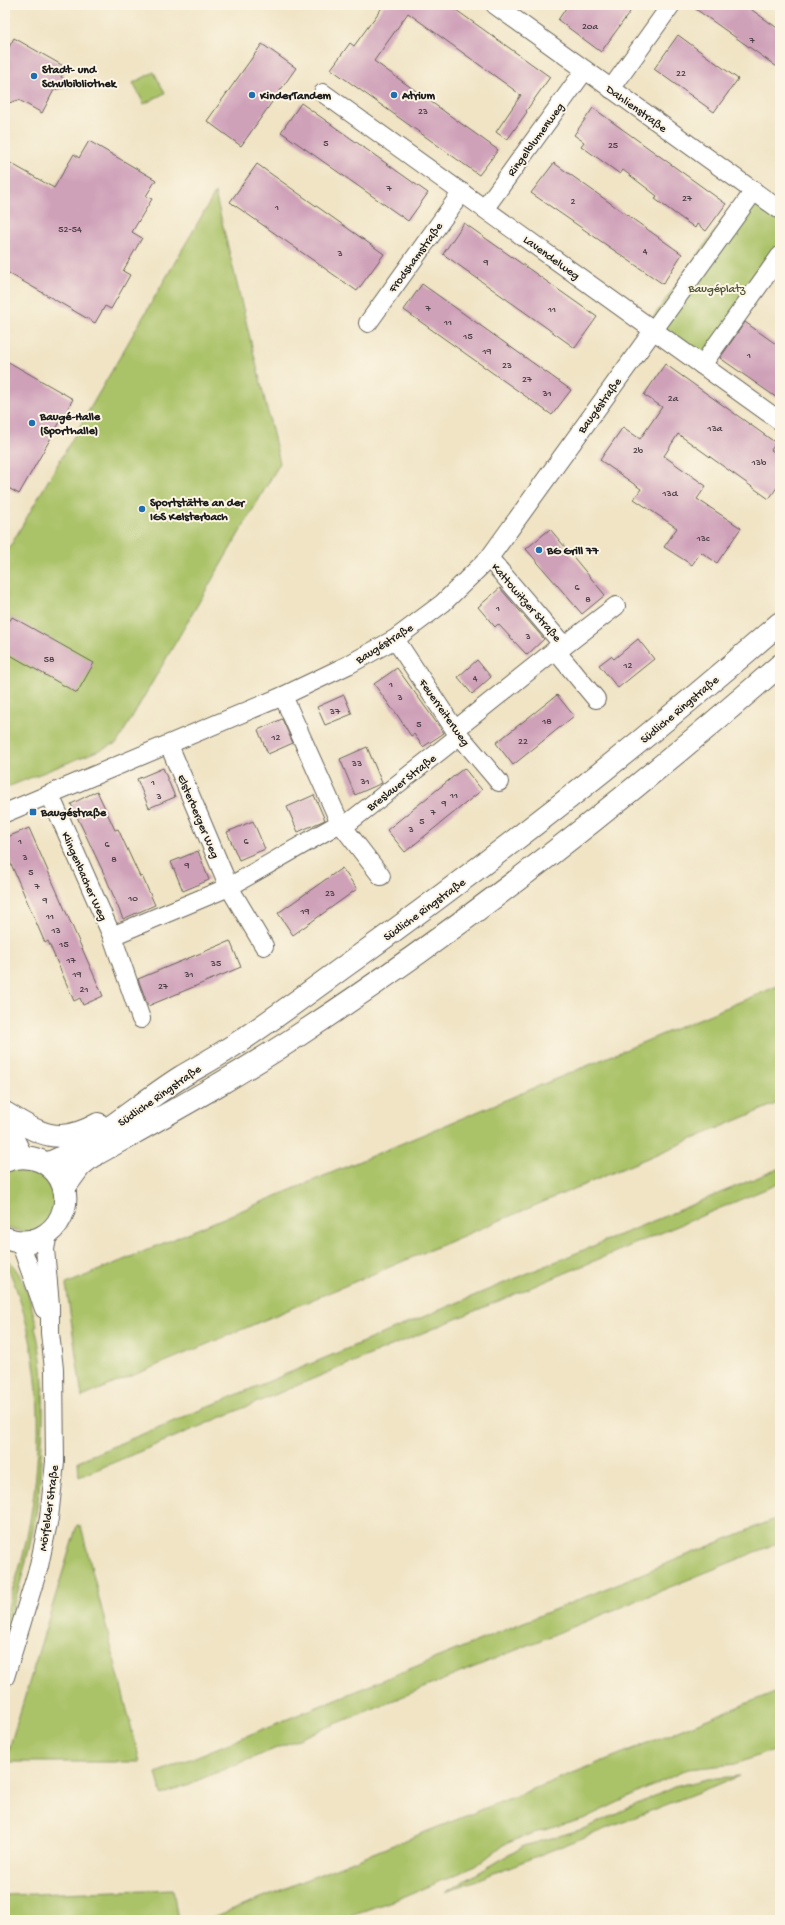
<svg xmlns="http://www.w3.org/2000/svg" width="785" height="1925" font-family="'Gochi Hand',sans-serif">
  <rect width="100%" height="100%" fill="#fcf5e5"/>
  <filter id="ink" filterUnits="userSpaceOnUse"><feTurbulence type="fractalNoise" baseFrequency=".025" numOctaves="2"/><feDisplacementMap in="SourceGraphic" scale="8" xChannelSelector="R" yChannelSelector="G"/><feConvolveMatrix kernelMatrix="1 2 1 2 8 2 1 2 1" color-interpolation-filters="sRGB"/></filter>
  <filter id="wash" filterUnits="userSpaceOnUse"><feTurbulence type="fractalNoise" baseFrequency=".012" numOctaves="4" result="noise"/><feDisplacementMap in="SourceGraphic" scale="16" xChannelSelector="R" yChannelSelector="G"/><feGaussianBlur stdDeviation="0.9" result="paint"/><feColorMatrix in="noise" values="0 0 0 0 0 0 0 0 0 0 0 0 0 0 0 0 0 1.4 0 .05"/><feComposite in="paint" operator="in"/></filter>
  <g filter="url(#wash)">
    <rect width="100%" height="100%" fill="#f0e4c5"/>
    <g fill="#aac267" stroke="#636f42">
      <path d="M 154,72 L 165,93 L 144,104 L 133,83 Z"/>
      <path d="M 215,193 L 243,309 L 245,310 L 244,313 L 280,463 L 117,743 L 5,788 L 5,555 Z"/>
      <path d="M 742,193 L 780,220 L 780,262 L 709,361 L 651,320 Z"/>
      <path d="M 780,985 L 780,1102 L 82,1397 L 66,1284 Z"/>
      <path d="M 29,1166 L 48,1176 L 58,1197 L 51,1220 L 32,1233 L 5,1228 L 5,1171 L 8,1169 Z"/>
      <path d="M 780,1168 L 780,1183 L 79,1477 L 78,1461 Z"/>
      <path d="M 5,1258 C 26,1274 30,1303 37,1326 L 35,1327 C 45,1365 44,1403 42,1442 C 41,1458 40,1475 39,1491 C 34,1539 20,1586 5,1633 C 5,1604 18,1578 24,1551 C 41,1473 45,1392 24,1314 C 19,1297 14,1279 5,1263 Z"/>
      <path d="M 780,1517 L 780,1542 L 162,1795 L 156,1773 Z"/>
      <path d="M 77,1525 L 81,1526 L 140,1762 L 5,1762 Z"/>
      <path d="M 780,1690 L 779,1748 L 736,1764 L 688,1769 L 583,1819 L 531,1834 L 503,1845 L 476,1866 L 398,1899 L 348,1916 L 329,1920 L 206,1920 Z"/>
      <path d="M 739,1776 L 446,1892 L 524,1846 L 583,1829 L 674,1787 L 707,1779 Z"/>
      <path d="M 173,1889 L 178,1920 L 5,1920 L 5,1895 Z"/>
    </g>
    <g id="blocks">
      <g fill="#cfa1b9">
        <path d="M 384,5 L 449,5 L 550,77 L 526,111 L 527,112 L 507,140 L 496,132 L 521,95 L 408,13 L 374,61 L 498,150 L 479,175 L 331,69 L 350,43 L 354,46 Z"/>
        <path d="M 568,5 L 635,5 L 601,52 L 558,20 Z"/>
        <path d="M 690,5 L 745,5 L 780,30 L 780,69 Z"/>
        <path d="M 678,35 L 738,79 L 714,112 L 654,69 Z"/>
        <path d="M 14,38 L 67,68 L 61,77 L 75,85 L 54,90 L 42,113 L 19,100 L 5,104 L 5,45 L 9,47 Z"/>
        <path d="M 262,44 L 296,68 L 241,146 L 207,121 Z"/>
        <path d="M 301,103 L 428,193 L 408,221 L 281,132 Z"/>
        <path d="M 593,108 L 726,204 L 706,231 L 697,224 L 695,228 L 655,199 L 657,196 L 623,170 L 620,174 L 581,146 L 584,142 L 574,135 Z"/>
        <path d="M 89,141 L 156,180 L 146,196 L 152,199 L 132,232 L 142,238 L 123,271 L 130,275 L 111,309 L 105,306 L 95,323 L 5,271 L 5,160 L 54,188 L 74,154 L 79,158 Z"/>
        <path d="M 554,163 L 682,254 L 663,284 L 531,193 Z"/>
        <path d="M 257,164 L 384,254 L 357,291 L 230,202 Z"/>
        <path d="M 464,223 L 597,317 L 575,348 L 443,254 Z"/>
        <path d="M 422,284 L 571,390 L 552,415 L 404,310 Z"/>
        <path d="M 745,322 L 780,347 L 780,400 L 720,358 Z"/>
        <path d="M 5,360 L 73,399 L 19,494 L 5,486 Z"/>
        <path d="M 665,364 L 776,443 L 771,450 L 780,456 L 780,483 L 769,499 L 678,434 L 664,456 L 706,486 L 697,499 L 741,528 L 717,563 L 701,552 L 692,565 L 664,547 L 677,528 L 634,499 L 641,489 L 600,460 L 623,427 L 640,439 L 662,407 L 644,395 Z"/>
        <path d="M 550,529 L 605,595 L 582,614 L 526,549 Z"/>
        <path d="M 500,588 L 544,639 L 527,655 L 498,624 L 495,627 L 478,607 Z"/>
        <path d="M 12,617 L 94,663 L 77,693 L 5,652 L 5,629 Z"/>
        <path d="M 638,639 L 654,659 L 618,688 L 599,665 L 611,656 L 614,659 Z"/>
        <path d="M 477,660 L 491,677 L 472,694 L 458,677 Z"/>
        <path d="M 397,668 L 444,733 L 423,747 L 414,734 L 411,736 L 394,710 L 393,710 L 374,684 Z"/>
        <path d="M 344,695 L 352,714 L 325,725 L 317,707 Z"/>
        <path d="M 557,695 L 574,716 L 513,765 L 496,743 Z"/>
        <path d="M 282,719 L 293,743 L 268,754 L 258,730 Z"/>
        <path d="M 367,747 L 382,783 L 355,795 L 340,759 Z"/>
        <path d="M 163,768 L 175,797 L 149,808 L 137,779 Z"/>
        <path d="M 464,768 L 482,790 L 405,852 L 387,830 Z"/>
        <path d="M 97,791 L 115,830 L 118,829 L 140,877 L 142,876 L 155,905 L 123,919 L 106,878 L 71,804 Z"/>
        <path d="M 314,795 L 325,820 L 298,832 L 287,807 Z"/>
        <path d="M 253,821 L 265,849 L 239,860 L 227,832 Z"/>
        <path d="M 29,828 L 103,996 L 83,1005 L 80,998 L 74,1001 L 48,941 L 45,943 L 5,850 L 5,838 Z"/>
        <path d="M 198,851 L 209,880 L 183,891 L 171,862 Z"/>
        <path d="M 342,868 L 357,889 L 293,935 L 278,913 Z"/>
        <path d="M 230,941 L 241,967 L 148,1006 L 138,979 Z"/>
      </g>
    </g>
  </g>
  <g filter="url(#ink)">
    <use href="#blocks" fill-opacity="0" stroke="#666257" stroke-width="1"/>
    <g fill="none" stroke-linecap="round" stroke-linejoin="round">
      <defs>
        <g id="street">
          <path d="M 495,5 L 780,210"/>
          <path d="M 611,89 L 671,5"/>
          <path d="M 323,93 L 780,421"/>
          <path d="M 485,208 L 585,70"/>
          <path d="M 368,323 L 462,192"/>
          <path d="M 702,365 L 780,256"/>
          <path d="M 489,558 L 564,646"/>
          <path d="M 395,639 L 455,730 L 499,782"/>
          <path d="M 555,650 L 596,699"/>
          <path d="M 455,730 L 555,650 L 564,646 L 616,606"/>
          <path d="M 169,745 L 229,887 L 264,946"/>
          <path d="M 50,795 L 112,936 L 141,1019"/>
          <path d="M 5,813 L 283,696 L 348,665 L 395,639 L 443,603 L 489,558 L 754,191"/>
          <path d="M 340,823 L 381,876"/>
          <path d="M 343,827 L 459,736"/>
          <path d="M 112,936 L 229,887 L 340,823 L 283,696"/>
          <path d="M 5,1111 L 14,1137 L 24,1157"/>
          <path d="M 20,1242 L 44,1309"/>
          <path d="M 5,1677 L 39,1566 L 49,1518 L 55,1462 L 54,1369 L 50,1333 L 50,1305 L 45,1249 L 48,1234"/>
        </g>
        <g id="secondary">
          <path d="M 5,1113 C 41,1135 59,1146 98,1124"/>
          <path d="M 5,1161 C 16,1156 30,1156 41,1161 C 90,1186 58,1258 5,1238"/>
          <path d="M 47,1164 C 97,1143 135,1106 181,1077 C 196,1068 213,1059 228,1049 C 272,1021 313,989 355,959 C 502,853 644,742 780,623"/>
          <path d="M 64,1188 L 80,1166 L 91,1157 C 164,1116 238,1076 308,1029 C 473,920 631,795 780,665"/>
        </g>
      </defs>
      <use href="#street" stroke="#666257" stroke-width="20"/>
      <use href="#secondary" stroke="#666257" stroke-width="24"/>
      <use href="#street" stroke="#fff" stroke-width="18"/>
      <use href="#secondary" stroke="#fff" stroke-width="22"/>
    </g>
  </g>
  <g fill="#1f6fb2" stroke="#fcf5e5" stroke-width="1.5">
    <circle cx="34" cy="76" r="4"/>
    <circle cx="252" cy="95" r="4"/>
    <circle cx="394" cy="95" r="4"/>
    <circle cx="32" cy="423" r="4"/>
    <circle cx="142" cy="509" r="4"/>
    <circle cx="539" cy="550" r="4"/>
    <rect x="29" y="808" width="8" height="8" rx="2"/>
  </g>
  <g text-anchor="middle" stroke-width="4" stroke-linejoin="round" paint-order="stroke">
    <g font-size="10" fill="#493d43">
      <text x="590" y="29">20a</text>
      <text x="752" y="43">7</text>
      <text x="681" y="76">22</text>
      <text x="423" y="114">23</text>
      <text x="326" y="146">5</text>
      <text x="613" y="148">25</text>
      <text x="389" y="191">7</text>
      <text x="687" y="201">27</text>
      <text x="573" y="204">2</text>
      <text x="277" y="210">1</text>
      <text x="70" y="232">52-54</text>
      <text x="645" y="254">4</text>
      <text x="340" y="256">3</text>
      <text x="486" y="265">9</text>
      <text x="428" y="311">7</text>
      <text x="552" y="312">11</text>
      <text x="448" y="325">11</text>
      <text x="468" y="339">15</text>
      <text x="487" y="354">19</text>
      <text x="749" y="358">1</text>
      <text x="507" y="368">23</text>
      <text x="527" y="382">27</text>
      <text x="547" y="396">31</text>
      <text x="673" y="401">2a</text>
      <text x="715" y="431">13a</text>
      <text x="638" y="453">2b</text>
      <text x="759" y="465">13b</text>
      <text x="670" y="496">13d</text>
      <text x="703" y="541">13c</text>
      <text x="577" y="590">6</text>
      <text x="588" y="602">8</text>
      <text x="498" y="611">1</text>
      <text x="528" y="639">3</text>
      <text x="49" y="662">58</text>
      <text x="628" y="668">12</text>
      <text x="475" y="681">4</text>
      <text x="391" y="687">1</text>
      <text x="400" y="700">3</text>
      <text x="335" y="714">37</text>
      <text x="547" y="724">18</text>
      <text x="419" y="727">5</text>
      <text x="276" y="740">12</text>
      <text x="523" y="744">22</text>
      <text x="357" y="766">33</text>
      <text x="365" y="784">31</text>
      <text x="153" y="785">1</text>
      <text x="454" y="798">11</text>
      <text x="159" y="799">3</text>
      <text x="444" y="806">9</text>
      <text x="433" y="815">7</text>
      <text x="422" y="824">5</text>
      <text x="411" y="832">3</text>
      <text x="20" y="844">1</text>
      <text x="246" y="844">6</text>
      <text x="107" y="847">6</text>
      <text x="25" y="860">3</text>
      <text x="114" y="862">8</text>
      <text x="187" y="868">9</text>
      <text x="31" y="875">5</text>
      <text x="37" y="889">7</text>
      <text x="330" y="896">23</text>
      <text x="133" y="901">10</text>
      <text x="45" y="903">9</text>
      <text x="305" y="914">19</text>
      <text x="50" y="919">11</text>
      <text x="56" y="933">13</text>
      <text x="64" y="947">15</text>
      <text x="71" y="963">17</text>
      <text x="216" y="966">35</text>
      <text x="77" y="977">19</text>
      <text x="189" y="977">31</text>
      <text x="163" y="989">27</text>
      <text x="84" y="992">21</text>
    </g>
    <g font-size="12" font-weight="bold" fill="#1c1c1c" stroke="#fcf5e5" text-anchor="start">
      <text x="42" y="73">Stadt- und<tspan x="42" dy="14">Schulbibliothek</tspan></text>
      <text x="260" y="99">KinderTandem</text>
      <text x="402" y="99">Atrium</text>
      <text x="40" y="420">Baugé-Halle<tspan x="40" dy="14">(Sporthalle)</tspan></text>
      <text x="150" y="506">Sportstätte an der<tspan x="150" dy="14">IGS Kelsterbach</tspan></text>
      <text x="547" y="554">BG Grill 77</text>
      <text x="41" y="816">Baugéstraße</text>
    </g>
    <g font-size="12" fill="#1c1c1c" stroke="#fcf5e5">
      <text transform="translate(637 108) rotate(36)" y="4">Dahlienstraße</text>
      <text transform="translate(535 139) rotate(-54)" y="4">Ringelblumenweg</text>
      <text transform="translate(415 257) rotate(-54)" y="4">Frodshamstraße</text>
      <text transform="translate(552 257) rotate(36)" y="4">Lavendelweg</text>
      <text transform="translate(599 405) rotate(-54)" y="4">Baugéstraße</text>
      <text transform="translate(527 602) rotate(49)" y="4">Kattowitzer Straße</text>
      <text transform="translate(384 643) rotate(-32)" y="4">Baugéstraße</text>
      <text transform="translate(679 709) rotate(-40)" y="4">Südliche Ringstraße</text>
      <text transform="translate(445 712) rotate(55)" y="4">Feuerreiterweg</text>
      <text transform="translate(401 782) rotate(-38)" y="4">Breslauer Straße</text>
      <text transform="translate(199 816) rotate(67)" y="4">Elsterberger Weg</text>
      <text transform="translate(85 876) rotate(66)" y="4">Klingenbacher Weg</text>
      <text transform="translate(424 909) rotate(-36)" y="4">Südliche Ringstraße</text>
      <text transform="translate(159 1095) rotate(-35)" y="4">Südliche Ringstraße</text>
      <text transform="translate(48 1508) rotate(-82)" y="4">Mörfelder Straße</text>
    </g>
    <g font-size="12" fill="#4e5636" stroke="#fcf5e5">
      <text x="717" y="292">Baugéplatz</text>
    </g>
  </g>
  <rect width="785" height="1925" fill="none" stroke="#fcf5e5" stroke-width="20"/>
</svg>
